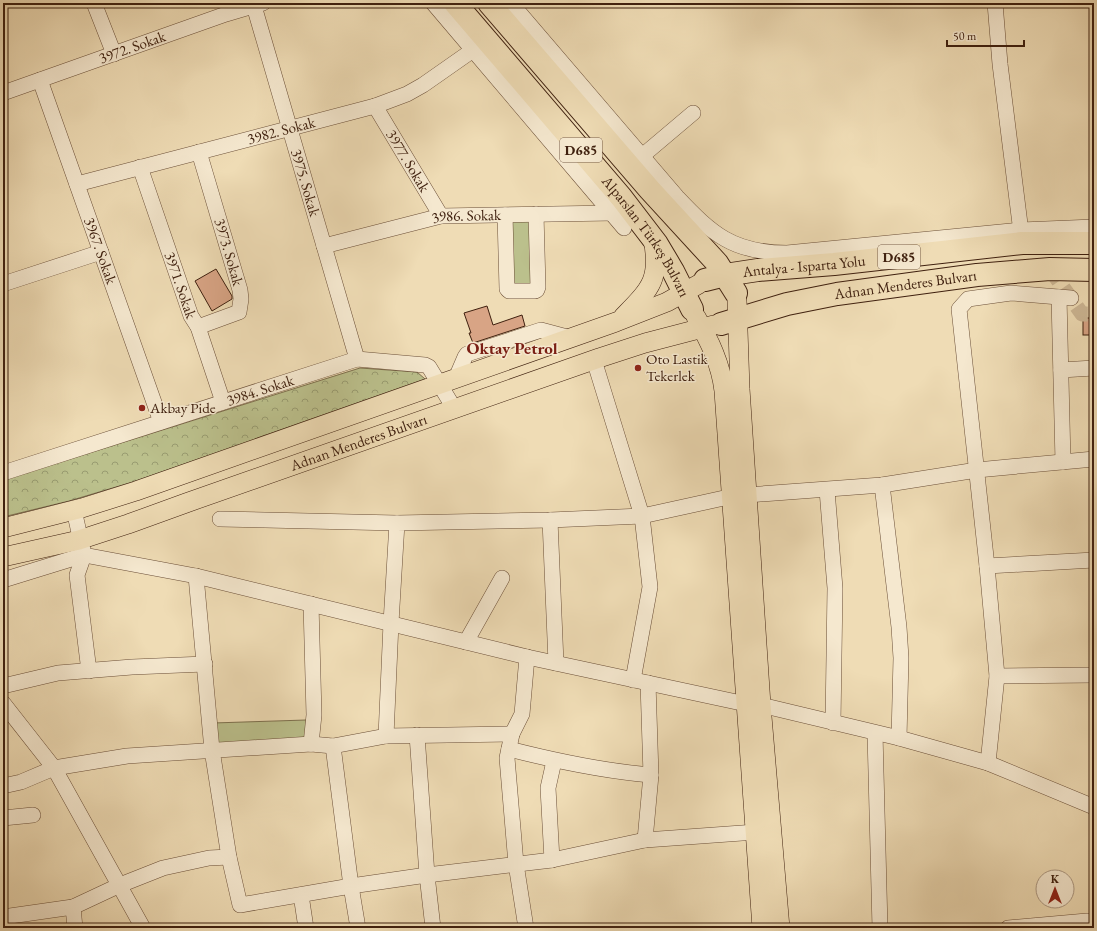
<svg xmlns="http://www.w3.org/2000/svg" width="1097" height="931" font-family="'EB Garamond',serif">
  <defs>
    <pattern id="forest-crowns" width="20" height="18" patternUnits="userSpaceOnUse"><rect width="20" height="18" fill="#bbc08c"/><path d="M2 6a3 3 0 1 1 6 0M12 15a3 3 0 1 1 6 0" fill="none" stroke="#999c71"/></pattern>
  </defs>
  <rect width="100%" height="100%" fill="#efdcb5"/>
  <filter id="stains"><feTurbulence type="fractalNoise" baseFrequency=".005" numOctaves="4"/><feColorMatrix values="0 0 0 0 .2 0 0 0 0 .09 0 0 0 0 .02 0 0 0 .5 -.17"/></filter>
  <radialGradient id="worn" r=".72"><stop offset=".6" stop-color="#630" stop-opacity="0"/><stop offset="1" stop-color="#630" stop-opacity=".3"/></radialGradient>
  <g fill="#bbc08c" stroke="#7d704e">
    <path d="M 509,220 L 533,220 L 534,287 L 510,287 Z"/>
    <path d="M 306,720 L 306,740 L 213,743 L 213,723 Z"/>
  </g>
  <path fill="url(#forest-crowns)" stroke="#7d704e" d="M 360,368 L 417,372 L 425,379 L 136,481 L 69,501 L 3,517 L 3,480 Z"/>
  <g fill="#d8a485" stroke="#3f200f">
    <path d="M 216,269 L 232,296 L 232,299 L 212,311 L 195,281 Z"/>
    <path d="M 487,306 L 493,325 L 522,315 L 525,326 L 473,343 L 469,333 L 471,333 L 464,313 Z"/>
    <rect x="1083" y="318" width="11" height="17"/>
  </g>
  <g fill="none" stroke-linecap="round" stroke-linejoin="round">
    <path stroke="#ccb694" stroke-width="15" stroke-dasharray="15 8" stroke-linecap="butt" d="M 1050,269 L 1082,314 L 1094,314"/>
    <defs>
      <g id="minor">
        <path d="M 94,3 L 114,54"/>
        <path d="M 433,3 L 624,228"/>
        <path d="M 511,3 L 677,197 C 712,234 733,253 787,253 L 1021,230 L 1094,227"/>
        <path d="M 995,3 L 1000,64 L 1022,240"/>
        <path id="s1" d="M 254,6 L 357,359"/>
        <path id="s2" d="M 40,80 L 161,422"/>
        <path id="s3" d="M 3,93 L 226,14 L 263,3"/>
        <path id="s4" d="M 375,106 L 441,216"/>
        <path d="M 635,162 L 693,113"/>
        <path id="s5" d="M 140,167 L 191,316 L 198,327 L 223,402"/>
        <path id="s6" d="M 77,184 L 375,106 L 407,94 L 423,85 L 473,50"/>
        <path d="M 505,215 L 507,289 L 509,291 L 535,291 L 537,290 L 538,287 L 536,214"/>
        <path id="s7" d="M 324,246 L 441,216 L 612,213"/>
        <path d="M 3,284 L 101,252"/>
        <path d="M 1059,297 L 1063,462"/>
        <path d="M 198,327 L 239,312 L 241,299 L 240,290 L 199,152"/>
        <path d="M 594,360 L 642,516 L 650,587 L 633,680"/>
        <path d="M 1061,370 L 1094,368"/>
        <path d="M 456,378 L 465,357 L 467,354 L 541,330 L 571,338"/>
        <path id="s8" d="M 3,473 L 357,359 L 425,365 L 429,367 L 454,408"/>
        <path d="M 882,485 L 899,627 L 901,658 L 899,738"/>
        <path d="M 827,490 L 835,588 L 833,723"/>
        <path d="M 747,495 L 882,485 L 977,470 L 1094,459"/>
        <path d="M 74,510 L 84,555 L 196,576 L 212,750 L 229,857 L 240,905 L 351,886 L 427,875 L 552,860 L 645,840 L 756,832"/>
        <path d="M 220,519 L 397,523"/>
        <path d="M 550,520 L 556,663"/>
        <path d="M 84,555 L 77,575 L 89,671"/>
        <path d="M 987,566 L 1094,560"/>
        <path d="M 196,576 L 527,657 L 746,704"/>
        <path d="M 3,580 L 84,555"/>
        <path d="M 466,642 L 502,578"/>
        <path d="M 997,676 L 1094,675"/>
        <path d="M 3,686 L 58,673 L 132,667 L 205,664"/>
        <path d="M 3,703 L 54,768 L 143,928"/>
        <path d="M 761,705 L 899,738 L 988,763 L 1094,807"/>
        <path d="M 875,733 L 880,928"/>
        <path d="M 417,735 L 427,875 L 433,928"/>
        <path d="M 386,736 L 391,623 L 397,523 L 550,520 L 642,516 L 733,496"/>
        <path d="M 311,744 L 314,715 L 311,604"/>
        <path d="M 333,746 L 351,886 L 358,928"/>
        <path d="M 509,749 C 556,761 603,771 651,775"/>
        <path d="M 988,763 L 997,676 L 987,566 L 959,309 L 968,299 L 1011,293 L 1071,298"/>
        <path d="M 3,786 L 21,782 L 54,768 L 127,756 L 311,744 L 333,746 L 386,736 L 512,734"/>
        <path d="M 3,818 L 33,815"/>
        <path d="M 645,840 L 651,775 L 648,683"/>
        <path d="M 552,860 L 548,788 L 554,761"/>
        <path d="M 301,895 L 306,928"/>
        <path d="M 73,907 L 75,928"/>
        <path d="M 3,917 L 73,907 L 120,885 L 163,868 L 209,858 L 229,857"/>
        <path d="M 526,928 L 516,864 L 507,758 L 512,734 L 522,714 L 527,657"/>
        <path d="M 1008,928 L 1087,921 L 1094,922"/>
      </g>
      <g id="major">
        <path d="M 737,301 L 740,389 L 761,705 L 780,928"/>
        <path d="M 623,317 C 650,289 661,280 653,239"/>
        <path d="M 696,317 C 709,340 721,364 724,391 L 762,928"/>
        <path d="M 3,528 L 82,508 L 136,491 L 616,322 L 667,302 L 699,284"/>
        <path id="s9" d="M 3,557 L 79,540 L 128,524 L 186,503 L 599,358 L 645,343 L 714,325"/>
      </g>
      <g id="highway">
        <path id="s10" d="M 455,3 L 621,197 L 657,244 L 673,271 L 692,309"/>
        <path d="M 489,3 L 650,190 L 717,263 L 736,293"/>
        <path id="s11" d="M 705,280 L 725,275 L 758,270 L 834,264 L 1022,243 L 1094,243"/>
        <path id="s12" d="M 721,324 L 787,304 L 837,294 L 977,275 L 1050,269 L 1094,270"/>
      </g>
    </defs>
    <use href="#minor" stroke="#6b4f38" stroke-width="16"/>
    <use href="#major" stroke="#3f200f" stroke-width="20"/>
    <use href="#highway" stroke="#3f200f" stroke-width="24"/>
    <use href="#minor" stroke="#f5e8cf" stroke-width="15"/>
    <use href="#major" stroke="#efdcb5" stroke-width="19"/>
    <use href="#highway" stroke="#efdcb5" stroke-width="22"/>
  </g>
  <g fill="#8f2418" stroke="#f5e8cf" stroke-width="1.5">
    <circle cx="638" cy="368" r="4"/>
    <circle cx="142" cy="408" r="4"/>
  </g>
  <g text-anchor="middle" stroke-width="3" stroke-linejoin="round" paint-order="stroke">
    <g fill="#f5e8cf" stroke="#765c49" stroke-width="1">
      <rect x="560" y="138" width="42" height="24" rx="3"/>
      <rect x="878" y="245" width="42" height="24" rx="3"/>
    </g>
    <g font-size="14" font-weight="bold" fill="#3f200f">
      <text x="581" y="155">D685</text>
      <text x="899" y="262">D685</text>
    </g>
    <g font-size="15" fill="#3f200f" stroke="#f5e8cf">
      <text dy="5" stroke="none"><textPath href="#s3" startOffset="137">3972. Sokak</textPath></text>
      <text dy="5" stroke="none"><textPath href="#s6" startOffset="211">3982. Sokak</textPath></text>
      <text dy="5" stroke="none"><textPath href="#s4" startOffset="64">3977. Sokak</textPath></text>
      <text dy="5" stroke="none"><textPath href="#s1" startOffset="184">3975. Sokak</textPath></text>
      <text dy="5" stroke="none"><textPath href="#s7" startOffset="146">3986. Sokak</textPath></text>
      <text dy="5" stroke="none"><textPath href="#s10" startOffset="302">Alparslan Türkeş Bulvarı</textPath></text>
      <text dy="5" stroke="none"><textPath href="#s2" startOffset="181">3967. Sokak</textPath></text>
      <text transform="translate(229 252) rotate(74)" y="5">3973. Sokak</text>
      <text dy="5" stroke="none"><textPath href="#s11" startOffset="100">Antalya - Isparta Yolu</textPath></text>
      <text dy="5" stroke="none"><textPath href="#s5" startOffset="125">3971. Sokak</textPath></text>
      <text dy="5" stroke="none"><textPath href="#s12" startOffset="189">Adnan Menderes Bulvarı</textPath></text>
      <text dy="5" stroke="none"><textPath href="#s8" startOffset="270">3984. Sokak</textPath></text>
      <text dy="5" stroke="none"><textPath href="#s9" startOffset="374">Adnan Menderes Bulvarı</textPath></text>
    </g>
    <g font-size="15" fill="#3f200f" stroke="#f5e8cf" text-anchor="start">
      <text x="646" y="364">Oto Lastik<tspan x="646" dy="17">Tekerlek</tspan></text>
      <text x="150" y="413">Akbay Pide</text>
    </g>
    <g font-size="17" font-weight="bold" fill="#7a1f14" stroke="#f5e8cf">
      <text x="512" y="354">Oktay Petrol</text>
    </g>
  </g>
  <rect width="1097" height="931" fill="none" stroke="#efdcb5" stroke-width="16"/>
  <rect x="4" y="4" width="1089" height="923" fill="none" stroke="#3f200f" stroke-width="2"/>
  <rect x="8" y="8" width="1081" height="915" fill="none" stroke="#3f200f"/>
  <g transform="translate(1055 889)"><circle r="19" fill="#f5e8cf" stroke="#ac9882"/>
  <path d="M0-3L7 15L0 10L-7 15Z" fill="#8f2418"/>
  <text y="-6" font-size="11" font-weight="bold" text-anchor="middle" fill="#3f200f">K</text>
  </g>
  <path d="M947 40v6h77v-6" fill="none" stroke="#3f200f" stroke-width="2"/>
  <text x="953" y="40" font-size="12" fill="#3f200f" stroke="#f5e8cf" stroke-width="3" paint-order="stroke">50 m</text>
  <rect width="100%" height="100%" filter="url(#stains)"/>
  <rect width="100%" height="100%" fill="url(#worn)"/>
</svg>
